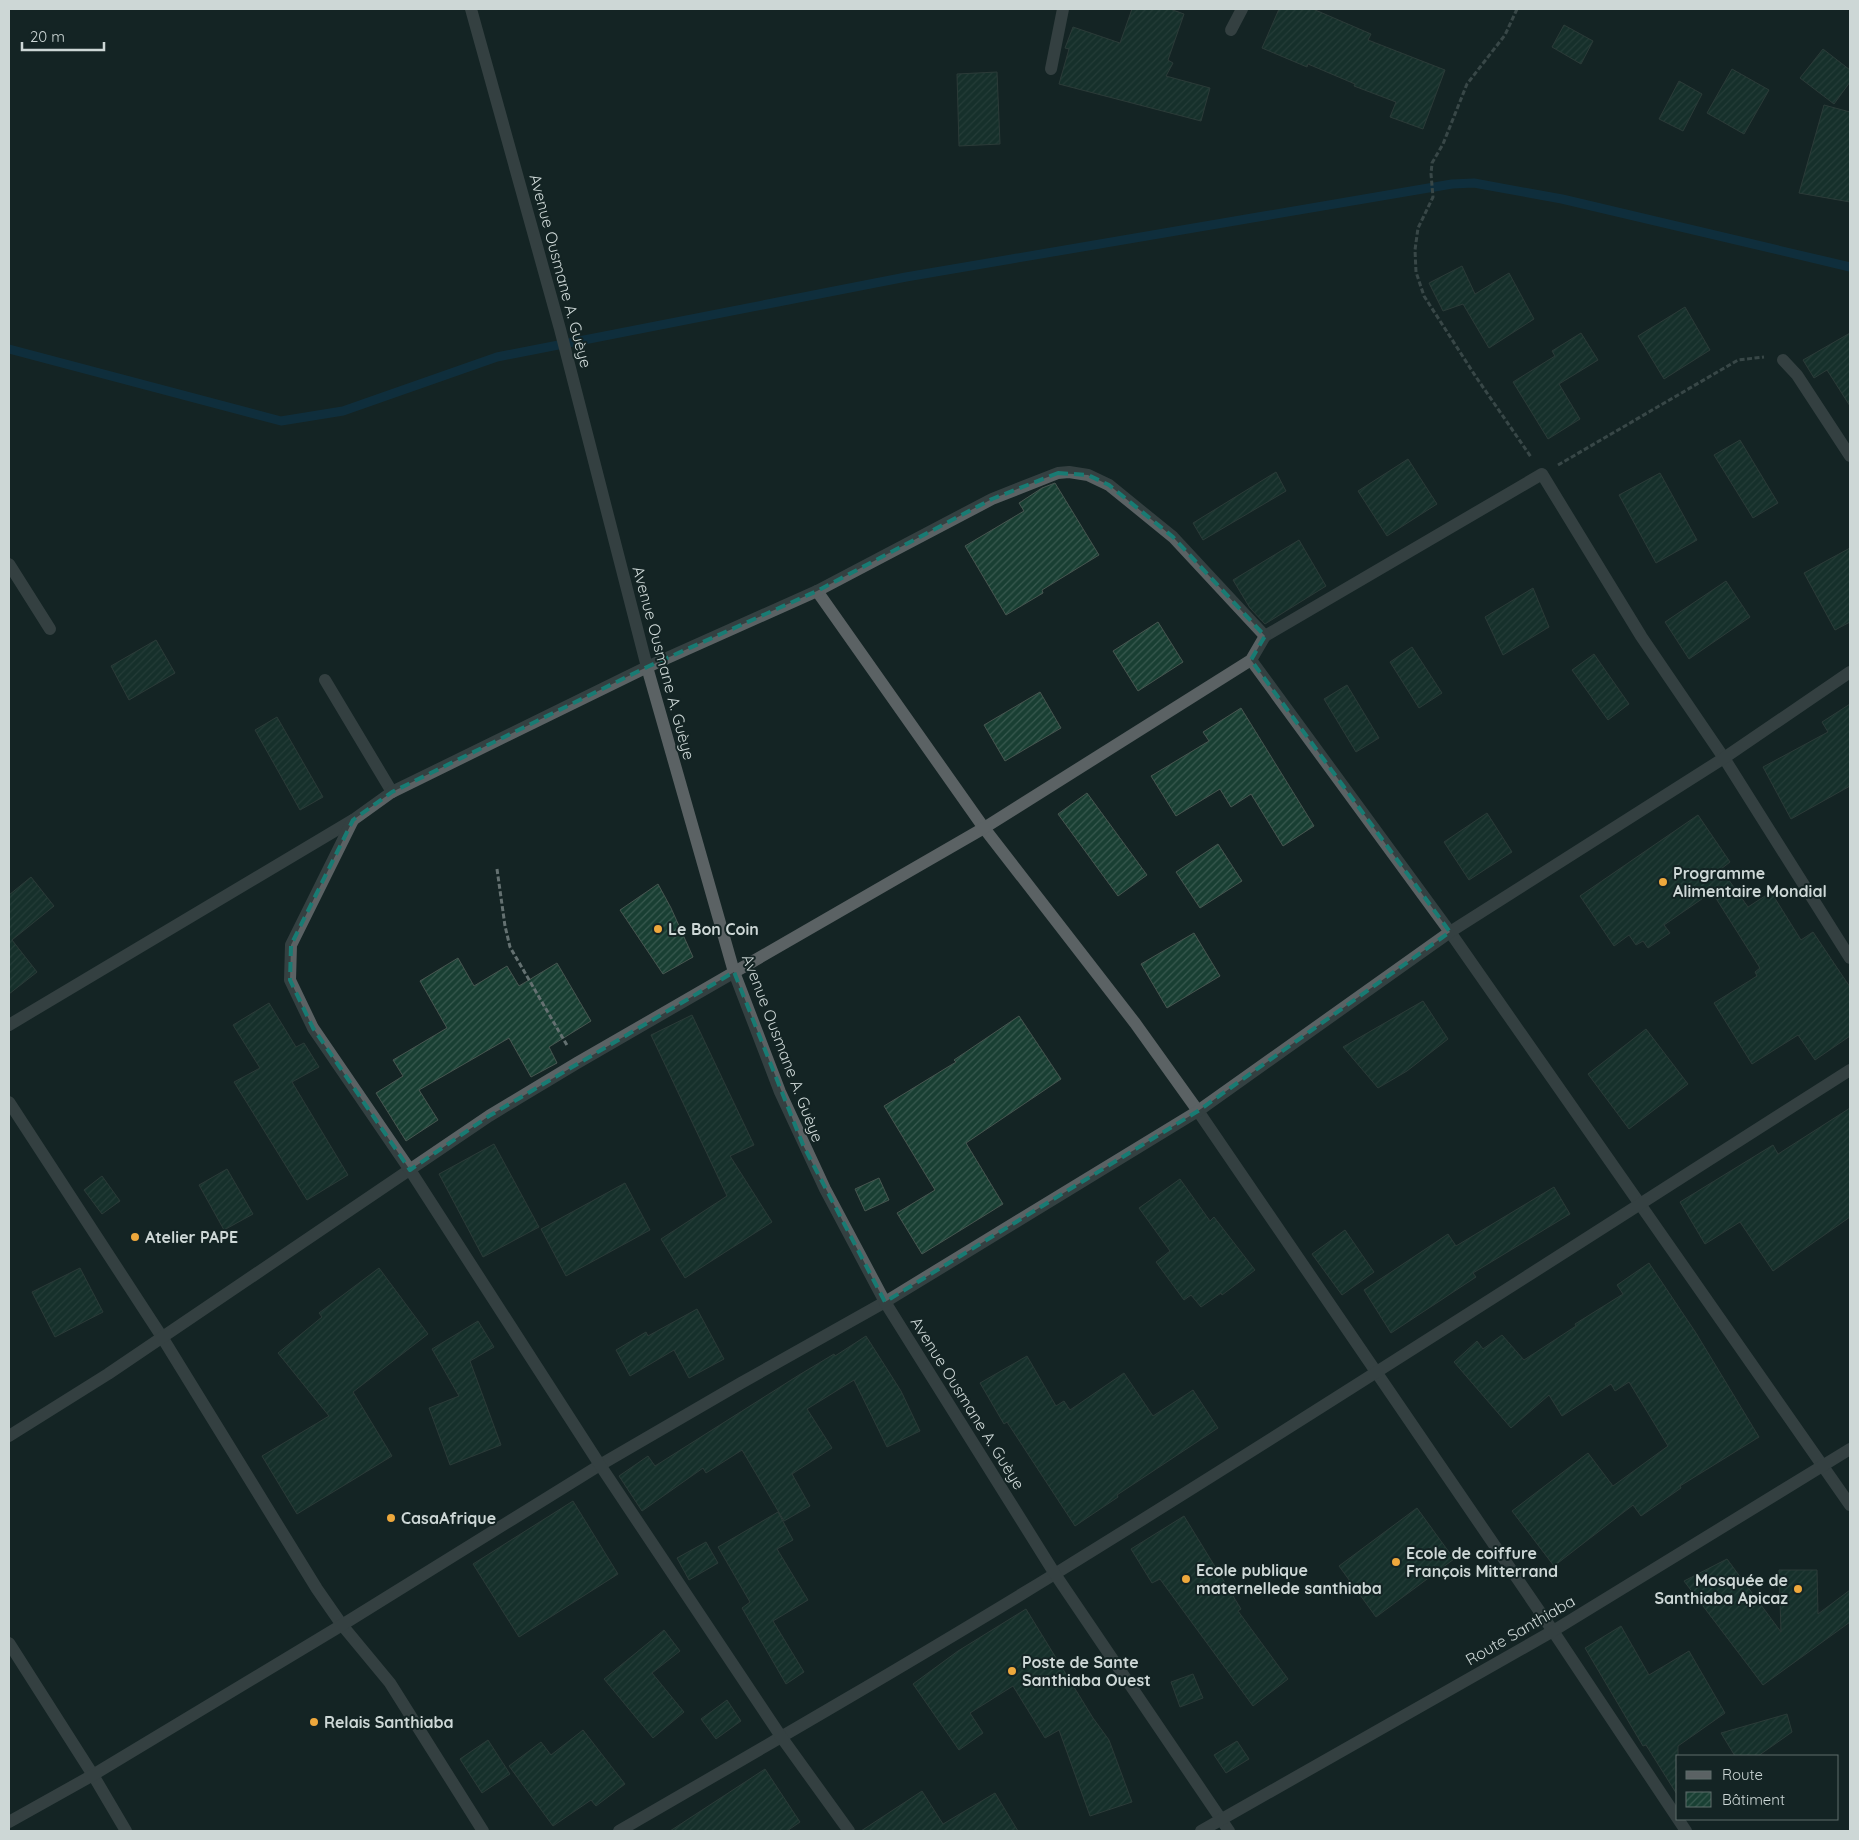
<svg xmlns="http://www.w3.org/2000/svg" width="1859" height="1840" font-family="Quicksand,sans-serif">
  <defs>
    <pattern id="building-hatch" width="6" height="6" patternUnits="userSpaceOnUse" patternTransform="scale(1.25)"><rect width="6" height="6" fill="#193f33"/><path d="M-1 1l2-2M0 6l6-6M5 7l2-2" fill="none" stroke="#395a50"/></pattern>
  </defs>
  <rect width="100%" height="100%" fill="#142424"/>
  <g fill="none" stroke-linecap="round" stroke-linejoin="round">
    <path stroke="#0b3b5a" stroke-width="9" d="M 9,349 L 281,421 L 343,411 L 497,357 L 906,277 L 1452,184 L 1474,183 L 1562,199 L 1850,267"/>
  </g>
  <g fill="url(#building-hatch)" stroke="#475650">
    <path d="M 1132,9 L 1170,9 L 1184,14 L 1168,60 L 1173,63 L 1166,76 L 1210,88 L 1201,121 L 1059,84 L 1069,49 L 1065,48 L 1073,27 L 1120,43 Z"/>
    <path d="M 1279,9 L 1313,9 L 1371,34 L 1368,40 L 1445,70 L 1423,129 L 1390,117 L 1396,102 L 1354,86 L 1355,84 L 1308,64 L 1307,67 L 1262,48 Z"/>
    <path d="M 1564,25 L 1593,41 L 1581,64 L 1552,47 Z"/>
    <path d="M 1823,49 L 1850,70 L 1850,82 L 1834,104 L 1800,78 Z"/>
    <path d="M 1732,69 L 1769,90 L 1744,134 L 1707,113 Z"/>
    <path d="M 997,72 L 1000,144 L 959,146 L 957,74 Z"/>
    <path d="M 1679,81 L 1702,94 L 1683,131 L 1659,119 Z"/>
    <path d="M 1824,105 L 1850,112 L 1850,202 L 1799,193 Z"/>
    <path d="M 1462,266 L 1475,294 L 1509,273 L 1534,319 L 1489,348 L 1463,304 L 1443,311 L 1429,283 Z"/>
    <path d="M 1685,307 L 1710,350 L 1664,379 L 1638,336 Z"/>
    <path d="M 1581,333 L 1598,360 L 1559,384 L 1580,419 L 1548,439 L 1513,382 L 1555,356 L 1552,351 Z"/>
    <path d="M 1850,333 L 1850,406 L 1827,370 L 1814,378 L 1803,360 Z"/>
    <path d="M 1740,440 L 1778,503 L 1753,518 L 1714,455 Z"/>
    <path d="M 1408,459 L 1437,504 L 1387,536 L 1358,491 Z"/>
    <path d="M 1276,472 L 1286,491 L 1203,540 L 1193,523 Z"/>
    <path d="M 1660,473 L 1697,540 L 1656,563 L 1619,495 Z"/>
    <path d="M 1055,483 L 1099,555 L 1042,590 L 1043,593 L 1006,615 L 965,546 L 1024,511 L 1019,503 L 1042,488 Z"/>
    <path d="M 1299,540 L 1326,586 L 1265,624 L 1250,608 L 1233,580 Z"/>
    <path d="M 1850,548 L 1850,622 L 1835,630 L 1804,573 Z"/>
    <path d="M 1726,581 L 1750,617 L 1689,659 L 1665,622 Z"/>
    <path d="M 1533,588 L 1549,627 L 1503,655 L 1485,617 Z"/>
    <path d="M 1158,622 L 1183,662 L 1138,691 L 1113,651 Z"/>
    <path d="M 156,640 L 175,673 L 129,700 L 111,666 Z"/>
    <path d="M 1412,647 L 1442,693 L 1419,708 L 1390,662 Z"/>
    <path d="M 1594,654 L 1629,704 L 1608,720 L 1572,670 Z"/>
    <path d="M 1347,685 L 1379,738 L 1356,752 L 1324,699 Z"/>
    <path d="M 1040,692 L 1061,728 L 1005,761 L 984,725 Z"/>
    <path d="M 1850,704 L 1850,786 L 1791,819 L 1763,767 L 1828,732 L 1822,722 Z"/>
    <path d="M 1241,708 L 1314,826 L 1283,846 L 1251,794 L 1231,807 L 1220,789 L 1176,816 L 1151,776 L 1209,741 L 1203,732 Z"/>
    <path d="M 277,717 L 323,797 L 300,810 L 255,730 Z"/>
    <path d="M 1087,793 L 1147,875 L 1118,896 L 1058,814 Z"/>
    <path d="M 1487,813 L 1512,852 L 1469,880 L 1444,842 Z"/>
    <path d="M 1698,815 L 1730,862 L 1721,869 L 1748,907 L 1771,892 L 1801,940 L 1813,932 L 1850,987 L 1850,1036 L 1815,1060 L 1798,1035 L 1752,1064 L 1714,1003 L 1757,976 L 1755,972 L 1760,968 L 1712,892 L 1664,925 L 1670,933 L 1648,948 L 1643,941 L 1636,945 L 1629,935 L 1614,946 L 1580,896 Z"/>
    <path d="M 1218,844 L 1242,881 L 1200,908 L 1176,872 Z"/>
    <path d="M 31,877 L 54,906 L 12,940 L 37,972 L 9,994 L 9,895 Z"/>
    <path d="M 658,884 L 671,908 L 693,957 L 663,974 L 620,910 Z"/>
    <path d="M 1194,933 L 1220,976 L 1167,1008 L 1141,964 Z"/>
    <path d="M 458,958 L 474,986 L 507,966 L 519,986 L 557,963 L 591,1021 L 549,1047 L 557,1063 L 531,1077 L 509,1038 L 419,1090 L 438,1120 L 406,1141 L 376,1093 L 403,1076 L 393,1060 L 447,1028 L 420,981 Z"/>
    <path d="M 1423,1001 L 1448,1039 L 1407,1071 L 1378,1088 L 1343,1047 Z"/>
    <path d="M 269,1003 L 296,1047 L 304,1043 L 319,1067 L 292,1082 L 348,1175 L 307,1200 L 234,1082 L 260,1068 L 233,1025 Z"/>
    <path d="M 692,1015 L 754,1145 L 730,1156 L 772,1222 L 685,1278 L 661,1239 L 727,1196 L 651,1035 Z"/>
    <path d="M 1019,1016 L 1061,1079 L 966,1143 L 1003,1204 L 922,1254 L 897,1213 L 935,1190 L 884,1106 L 956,1062 L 954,1060 Z"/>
    <path d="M 1646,1029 L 1688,1084 L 1629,1129 L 1588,1074 Z"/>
    <path d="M 1850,1108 L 1850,1217 L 1773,1271 L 1740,1222 L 1705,1244 L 1680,1202 L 1773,1145 L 1778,1154 Z"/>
    <path d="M 494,1144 L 539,1227 L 483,1257 L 439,1174 Z"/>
    <path d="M 227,1169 L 253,1214 L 224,1230 L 199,1185 Z"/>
    <path d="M 102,1176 L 120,1201 L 102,1214 L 84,1190 Z"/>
    <path d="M 879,1178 L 889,1200 L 865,1211 L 855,1189 Z"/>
    <path d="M 1180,1179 L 1210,1221 L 1214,1217 L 1255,1270 L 1222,1295 L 1221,1293 L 1201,1307 L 1191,1295 L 1184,1300 L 1156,1262 L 1170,1251 L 1139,1208 Z"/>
    <path d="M 625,1183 L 650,1230 L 566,1276 L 541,1229 Z"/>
    <path d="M 1554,1187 L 1570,1214 L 1473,1273 L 1476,1277 L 1391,1333 L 1364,1290 L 1448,1234 L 1456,1246 Z"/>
    <path d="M 1345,1230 L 1374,1272 L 1342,1295 L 1312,1254 Z"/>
    <path d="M 1649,1263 L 1696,1333 L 1759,1437 L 1680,1486 L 1681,1488 L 1641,1516 L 1633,1505 L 1554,1566 L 1512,1511 L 1588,1453 L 1613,1486 L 1668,1446 L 1629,1382 L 1615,1391 L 1611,1384 L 1562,1416 L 1549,1395 L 1511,1428 L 1454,1362 L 1477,1341 L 1483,1349 L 1502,1335 L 1524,1360 L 1576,1326 L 1575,1324 L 1623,1294 L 1617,1285 Z"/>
    <path d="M 80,1268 L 103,1312 L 55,1337 L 32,1292 Z"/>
    <path d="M 379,1268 L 428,1334 L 353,1392 L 392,1456 L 297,1514 L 262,1456 L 329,1416 L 278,1353 L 322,1317 L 319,1313 Z"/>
    <path d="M 697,1309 L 724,1359 L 689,1378 L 674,1350 L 630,1376 L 616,1350 L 646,1332 L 648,1336 Z"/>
    <path d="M 478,1321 L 494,1347 L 470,1361 L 501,1445 L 450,1465 L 429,1408 L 459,1396 L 432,1349 Z"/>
    <path d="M 866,1336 L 901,1391 L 920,1431 L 887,1447 L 854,1380 L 807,1409 L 832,1448 L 792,1474 L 810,1506 L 784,1521 L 742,1450 L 706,1473 L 703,1468 L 642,1511 L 619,1476 L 648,1456 L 655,1466 L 799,1375 L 834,1354 L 835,1356 Z"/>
    <path d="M 1027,1356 L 1056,1406 L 1064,1401 L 1070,1410 L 1124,1373 L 1153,1416 L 1193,1390 L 1218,1428 L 1117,1495 L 1118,1497 L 1075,1526 L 1007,1422 L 1004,1424 L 980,1383 Z"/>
    <path d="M 573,1501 L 618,1574 L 519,1637 L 473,1564 Z"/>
    <path d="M 1417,1508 L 1454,1559 L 1376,1617 L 1339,1566 Z"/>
    <path d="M 778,1512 L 793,1540 L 777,1549 L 808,1600 L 773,1621 L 804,1672 L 786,1684 L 742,1608 L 750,1602 L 718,1547 Z"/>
    <path d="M 1184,1516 L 1241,1609 L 1238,1611 L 1288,1679 L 1253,1706 L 1160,1579 L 1152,1583 L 1131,1549 Z"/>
    <path d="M 706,1542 L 718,1563 L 689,1580 L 677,1558 Z"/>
    <path d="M 1727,1559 L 1781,1632 L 1779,1570 L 1817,1570 L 1818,1614 L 1850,1590 L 1850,1622 L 1763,1685 L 1684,1581 Z"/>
    <path d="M 1026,1609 L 1093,1718 L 1109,1740 L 1132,1802 L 1090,1816 L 1059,1730 L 1045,1738 L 1013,1686 L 970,1713 L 983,1733 L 959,1750 L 913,1684 L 958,1651 Z"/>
    <path d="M 1621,1626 L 1649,1675 L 1689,1651 L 1725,1713 L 1678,1746 L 1678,1796 L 1646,1745 L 1643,1746 L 1585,1648 Z"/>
    <path d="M 664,1630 L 680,1651 L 652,1673 L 684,1712 L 653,1738 L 604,1679 Z"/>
    <path d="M 1193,1674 L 1203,1698 L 1180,1707 L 1171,1682 Z"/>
    <path d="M 727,1700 L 741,1721 L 716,1739 L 701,1719 Z"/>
    <path d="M 1787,1714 L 1792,1732 L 1758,1756 L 1735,1756 L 1721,1733 Z"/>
    <path d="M 583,1730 L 625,1784 L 596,1806 L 591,1800 L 553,1826 L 509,1766 L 541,1742 L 551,1755 Z"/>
    <path d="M 488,1740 L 510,1774 L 482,1793 L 460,1759 Z"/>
    <path d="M 1237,1741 L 1249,1759 L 1226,1773 L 1214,1755 Z"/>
    <path d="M 765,1769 L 800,1822 L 787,1831 L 670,1831 Z"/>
    <path d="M 922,1791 L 943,1824 L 995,1793 L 1018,1831 L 861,1831 Z"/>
  </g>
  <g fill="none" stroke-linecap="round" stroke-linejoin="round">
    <g stroke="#647171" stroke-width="3" stroke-dasharray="5 2.5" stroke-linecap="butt">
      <path d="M 1517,9 L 1505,35 L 1467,84 L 1443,144 L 1432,163 L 1431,174 L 1433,197 L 1418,228 L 1415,250 L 1416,272 L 1424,296 L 1476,377 L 1531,457"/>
      <path d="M 1558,465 L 1738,360 L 1764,357"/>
      <path d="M 497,869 L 505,926 L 510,947 L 568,1047"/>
    </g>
    <path stroke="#5b6264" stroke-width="12" d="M 325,680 L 392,792"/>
    <g stroke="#5b6264" stroke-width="12">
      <path d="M 1231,30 L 1242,9"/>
      <path d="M 1051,69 L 1063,9"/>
      <path d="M 1783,360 L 1797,375 L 1850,456"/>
      <path d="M 9,564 L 50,629"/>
      <path d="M 817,591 L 984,828 L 1135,1023 L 1198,1111 L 1553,1631 L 1686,1831"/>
      <path d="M 1251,660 L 1450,932 L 1850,1505"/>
      <path d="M 9,1025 L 353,820"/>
      <path d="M 9,1102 L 162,1337 L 317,1589 L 342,1625 L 390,1683 L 483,1831"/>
      <path d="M 9,1436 L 108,1374 L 489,1116 L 577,1063 L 984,828 L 1251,660 L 1265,636 L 1542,474 L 1641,636 L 1724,758 L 1850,958"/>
      <path d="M 9,1643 L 93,1775 L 126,1831"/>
      <path d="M 9,1822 L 93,1775 L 342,1625 L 600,1465 L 741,1383 L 885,1302 L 1198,1111 L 1450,932 L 1724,758 L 1850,672"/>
      <path d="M 619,1831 C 766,1746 913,1661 1058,1572 C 1324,1408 1586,1238 1850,1070"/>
      <path d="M 849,1831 L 782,1738 L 600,1465 L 410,1170 L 313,1028 L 290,980 L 291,945 L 353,820 L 392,792 L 647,667 L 817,591 L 992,499 L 1058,473 L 1069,472 L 1088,475 L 1109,485 L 1173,537 L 1265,636"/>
    </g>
    <g stroke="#5b6264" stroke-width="12">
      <path d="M 471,9 L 560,329 L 647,667 L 734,972 L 780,1092 L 825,1189 L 885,1302 L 1055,1574 L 1229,1831"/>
      <path d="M 1201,1831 L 1553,1631 L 1850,1449"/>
    </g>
  </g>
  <path d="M0 0H1859V1840H0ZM 1058,473 L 1088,475 L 1109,485 L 1173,537 L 1265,636 L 1251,660 L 1450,932 L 1198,1111 L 885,1302 L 803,1145 L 734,972 L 489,1116 L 410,1170 L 313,1028 L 290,980 L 291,945 L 353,820 L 392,792 L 647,667 L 817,591 L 992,499 Z" fill="#142424" fill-opacity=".55" fill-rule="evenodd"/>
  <path fill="none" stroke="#187b73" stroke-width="4" stroke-dasharray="10 6" stroke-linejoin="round" d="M 1058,473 L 1088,475 L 1109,485 L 1173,537 L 1265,636 L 1251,660 L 1450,932 L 1198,1111 L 885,1302 L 803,1145 L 734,972 L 489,1116 L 410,1170 L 313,1028 L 290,980 L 291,945 L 353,820 L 392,792 L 647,667 L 817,591 L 992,499 Z"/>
  <g fill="#eea83c" stroke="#142424" stroke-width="2">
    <circle cx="1663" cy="882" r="5"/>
    <circle cx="658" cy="929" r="5"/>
    <circle cx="135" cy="1237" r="5"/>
    <circle cx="391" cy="1518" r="5"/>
    <circle cx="1396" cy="1562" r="5"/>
    <circle cx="1186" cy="1579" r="5"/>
    <circle cx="1798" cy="1589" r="5"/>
    <circle cx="1012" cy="1671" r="5"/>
    <circle cx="314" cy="1722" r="5"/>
  </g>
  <g text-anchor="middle" stroke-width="4" stroke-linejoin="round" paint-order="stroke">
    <g font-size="16" fill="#cdd7d6" stroke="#142424">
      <text transform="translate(561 271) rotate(75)" y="6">Avenue Ousmane A. Guèye</text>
      <text transform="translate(664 663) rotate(75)" y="6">Avenue Ousmane A. Guèye</text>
      <text transform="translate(783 1048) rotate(69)" y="6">Avenue Ousmane A. Guèye</text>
      <text transform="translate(968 1403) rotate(58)" y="6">Avenue Ousmane A. Guèye</text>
      <text transform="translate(1520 1630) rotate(-30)" y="6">Route Santhiaba</text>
    </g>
    <g font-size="16" font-weight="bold" fill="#cdd7d6" stroke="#142424" text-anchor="start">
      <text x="1673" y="879">Programme<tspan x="1673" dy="18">Alimentaire Mondial</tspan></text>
      <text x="668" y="935">Le Bon Coin</text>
      <text x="145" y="1243">Atelier PAPE</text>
      <text x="401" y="1524">CasaAfrique</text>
      <text x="1406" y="1559">Ecole de coiffure<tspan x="1406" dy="18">François Mitterrand</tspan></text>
      <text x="1196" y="1576">Ecole publique<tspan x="1196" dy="18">maternellede santhiaba</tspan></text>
      <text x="1788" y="1586" text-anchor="end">Mosquée de<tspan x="1788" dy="18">Santhiaba Apicaz</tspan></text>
      <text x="1022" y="1668">Poste de Sante<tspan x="1022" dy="18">Santhiaba Ouest</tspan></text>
      <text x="324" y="1728">Relais Santhiaba</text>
    </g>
  </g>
  <rect width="1859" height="1840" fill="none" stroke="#cdd7d6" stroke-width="20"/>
  <rect x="1676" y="1755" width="162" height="65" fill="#142424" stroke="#5e6c6b"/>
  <rect x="1686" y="1771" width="25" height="8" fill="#5b6264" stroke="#5e6c6b"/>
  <text x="1722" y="1780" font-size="15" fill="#cdd7d6">Route</text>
  <rect x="1686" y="1792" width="25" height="15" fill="url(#building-hatch)" stroke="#5e6c6b"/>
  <text x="1722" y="1805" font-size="15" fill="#cdd7d6">Bâtiment</text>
  <path d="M22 42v8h82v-8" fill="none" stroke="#cdd7d6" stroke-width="2.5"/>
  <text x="30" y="42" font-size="15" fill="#cdd7d6" stroke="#142424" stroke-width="4" paint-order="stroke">20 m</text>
</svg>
